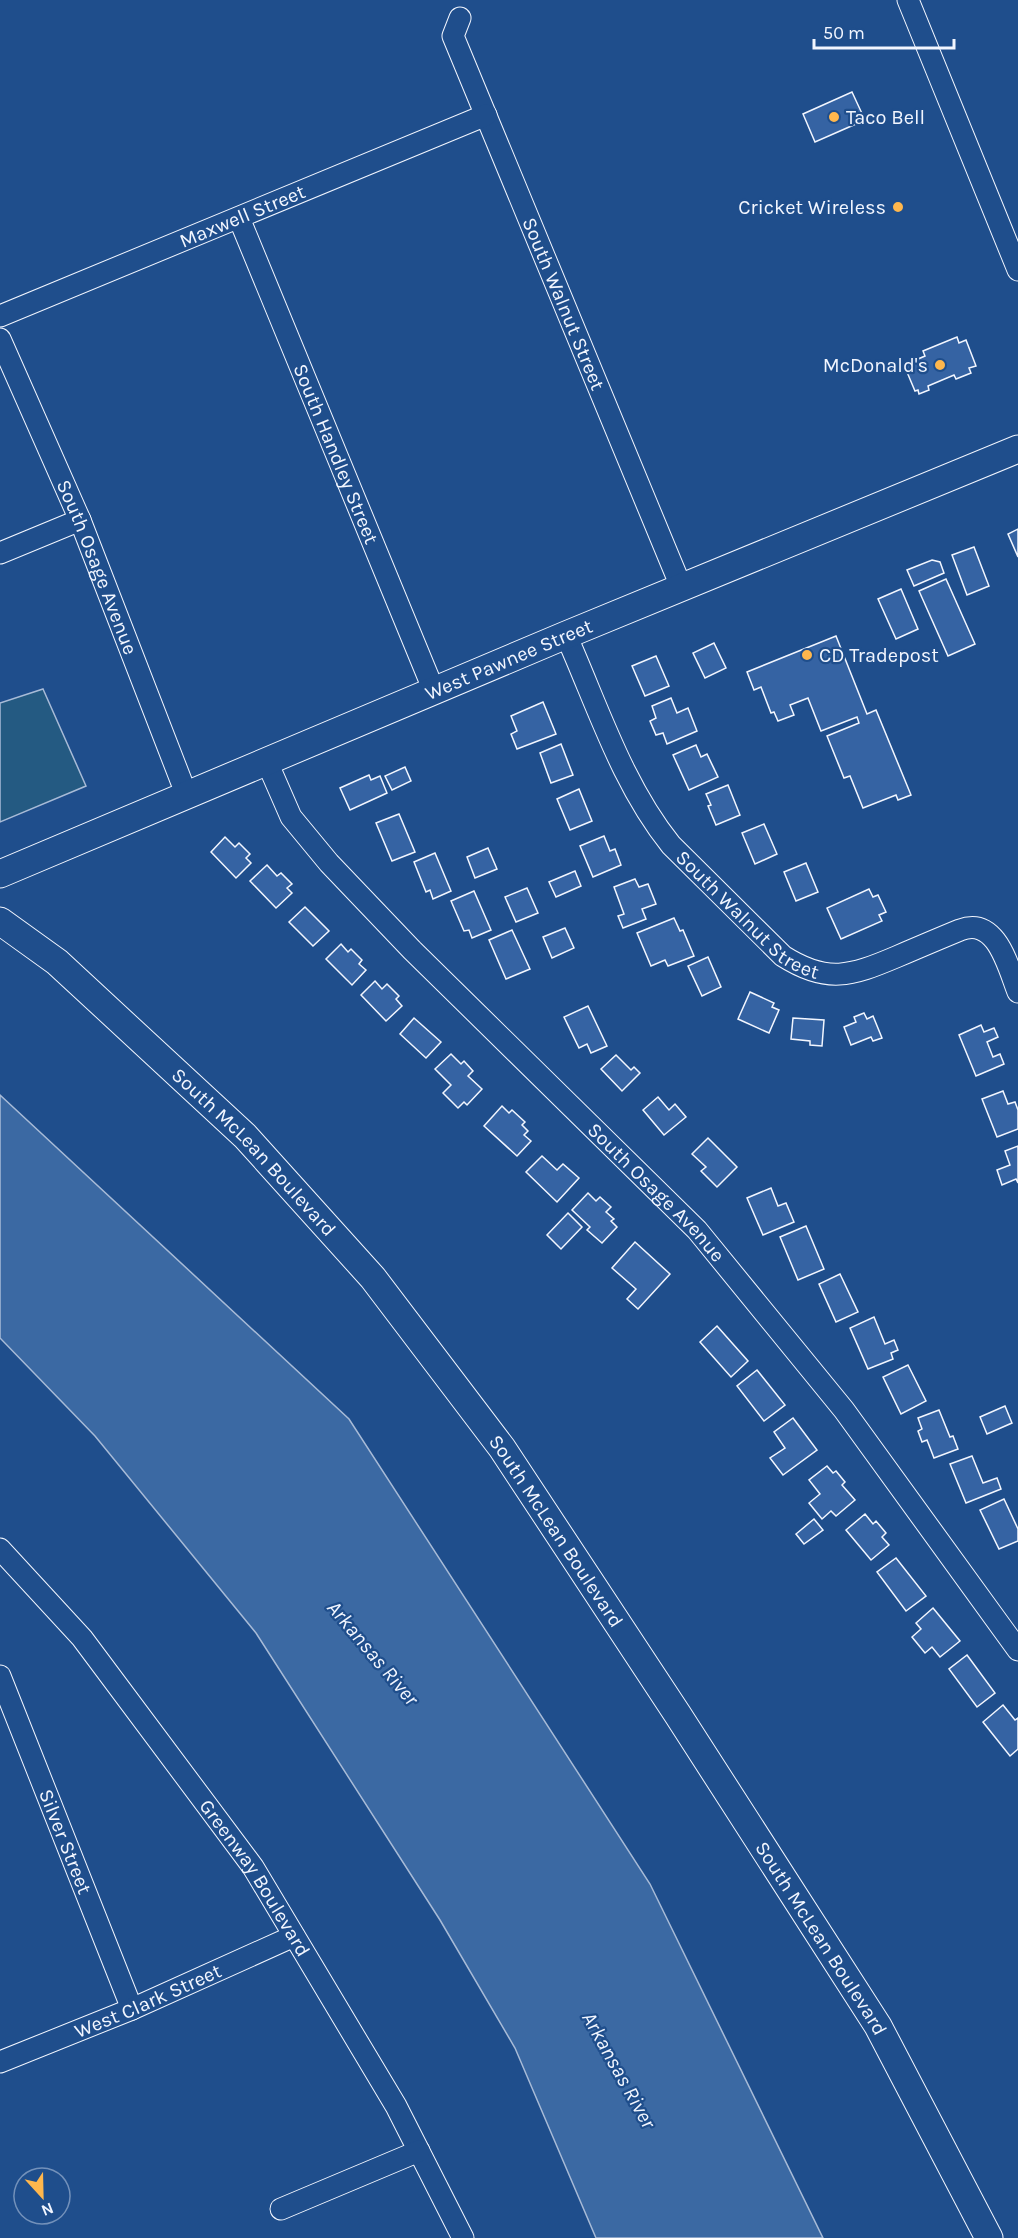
<svg xmlns="http://www.w3.org/2000/svg" width="1018" height="2238" font-family="Karla,sans-serif">
  <rect width="100%" height="100%" fill="#1f4e8c"/>
  <path fill="#245a82" stroke="#a8bbd7" stroke-width="1.5" d="M 43,689 L 86,786 L 0,822 L 0,703 Z"/>
  <path fill="#3b69a3" stroke="#a8bbd7" stroke-width="1.5" d="M 0,1095 L 349,1419 L 650,1884 L 823,2238 L 596,2238 L 515,2048 L 440,1920 L 256,1633 L 95,1436 L 0,1338 Z"/>
  <g fill="#3563a3" stroke="#f2f6ff" stroke-width="1.5">
    <path d="M 852,92 L 865,120 L 815,142 L 803,114 Z"/>
    <path d="M 957,337 L 959,343 L 966,340 L 976,366 L 969,368 L 971,373 L 956,379 L 954,375 L 928,386 L 929,390 L 919,394 L 918,390 L 915,391 L 904,365 L 925,356 L 923,351 Z"/>
    <path d="M 1018,529 L 1018,557 L 1008,534 Z"/>
    <path d="M 974,547 L 989,586 L 967,595 L 952,555 Z"/>
    <path d="M 932,560 L 940,562 L 944,573 L 914,586 L 907,570 Z"/>
    <path d="M 946,579 L 975,644 L 948,656 L 919,591 Z"/>
    <path d="M 901,589 L 918,629 L 896,639 L 878,599 Z"/>
    <path d="M 836,636 L 867,714 L 876,710 L 911,795 L 898,800 L 896,795 L 863,808 L 850,776 L 844,778 L 827,736 L 859,723 L 857,717 L 821,731 L 808,698 L 790,705 L 794,715 L 778,721 L 774,712 L 771,713 L 761,687 L 754,690 L 747,672 Z"/>
    <path d="M 714,643 L 726,668 L 705,678 L 693,653 Z"/>
    <path d="M 656,656 L 669,686 L 645,696 L 632,666 Z"/>
    <path d="M 671,698 L 677,713 L 688,708 L 697,731 L 667,744 L 663,733 L 656,735 L 650,721 L 656,718 L 652,706 Z"/>
    <path d="M 543,702 L 556,734 L 517,749 L 511,734 L 517,731 L 511,716 Z"/>
    <path d="M 561,744 L 573,775 L 551,783 L 540,753 Z"/>
    <path d="M 696,745 L 701,757 L 707,754 L 718,777 L 689,790 L 673,755 Z"/>
    <path d="M 405,767 L 411,781 L 392,790 L 385,776 Z"/>
    <path d="M 369,775 L 371,780 L 380,776 L 387,793 L 350,810 L 340,788 Z"/>
    <path d="M 728,785 L 740,815 L 716,825 L 708,806 L 711,805 L 706,794 Z"/>
    <path d="M 579,789 L 592,821 L 570,830 L 557,799 Z"/>
    <path d="M 399,814 L 415,852 L 392,861 L 376,823 Z"/>
    <path d="M 764,824 L 777,854 L 755,864 L 742,833 Z"/>
    <path d="M 604,836 L 610,851 L 615,849 L 621,865 L 593,877 L 580,846 Z"/>
    <path d="M 225,837 L 235,847 L 239,843 L 250,854 L 246,858 L 251,863 L 236,878 L 211,852 Z"/>
    <path d="M 488,848 L 497,869 L 475,878 L 467,857 Z"/>
    <path d="M 435,853 L 451,891 L 433,899 L 430,890 L 426,892 L 414,862 Z"/>
    <path d="M 806,863 L 818,892 L 796,901 L 784,872 Z"/>
    <path d="M 267,865 L 277,876 L 281,873 L 292,884 L 287,888 L 292,893 L 276,908 L 250,881 Z"/>
    <path d="M 575,871 L 581,886 L 556,897 L 549,882 Z"/>
    <path d="M 635,879 L 639,887 L 648,884 L 656,904 L 642,909 L 646,919 L 623,928 L 618,916 L 624,914 L 614,887 Z"/>
    <path d="M 527,888 L 538,913 L 516,922 L 505,897 Z"/>
    <path d="M 869,889 L 873,897 L 878,895 L 886,912 L 879,915 L 882,921 L 841,939 L 827,908 Z"/>
    <path d="M 474,891 L 491,930 L 472,938 L 469,930 L 464,931 L 451,901 Z"/>
    <path d="M 305,907 L 329,931 L 313,946 L 289,922 Z"/>
    <path d="M 674,918 L 680,931 L 683,930 L 694,956 L 668,966 L 665,960 L 651,966 L 637,933 Z"/>
    <path d="M 565,928 L 574,948 L 552,958 L 543,937 Z"/>
    <path d="M 512,930 L 530,969 L 506,979 L 489,940 Z"/>
    <path d="M 341,944 L 348,952 L 351,949 L 362,960 L 359,964 L 366,970 L 352,985 L 326,959 Z"/>
    <path d="M 708,957 L 721,987 L 702,996 L 688,966 Z"/>
    <path d="M 375,981 L 382,989 L 387,984 L 399,996 L 396,999 L 402,1006 L 386,1021 L 361,995 Z"/>
    <path d="M 750,992 L 774,1003 L 772,1007 L 779,1010 L 769,1033 L 738,1019 Z"/>
    <path d="M 588,1006 L 607,1046 L 591,1053 L 587,1044 L 579,1048 L 564,1017 Z"/>
    <path d="M 864,1013 L 867,1019 L 873,1016 L 882,1038 L 873,1041 L 871,1037 L 851,1045 L 844,1027 L 856,1022 L 854,1017 Z"/>
    <path d="M 414,1018 L 441,1042 L 426,1058 L 400,1034 Z"/>
    <path d="M 793,1018 L 824,1020 L 822,1046 L 810,1045 L 810,1041 L 791,1039 Z"/>
    <path d="M 981,1025 L 984,1032 L 994,1028 L 998,1037 L 987,1042 L 993,1057 L 1000,1054 L 1004,1064 L 976,1076 L 959,1035 Z"/>
    <path d="M 451,1054 L 461,1064 L 464,1061 L 473,1071 L 468,1076 L 482,1089 L 467,1105 L 464,1102 L 458,1108 L 443,1093 L 451,1085 L 435,1069 Z"/>
    <path d="M 616,1055 L 631,1070 L 634,1067 L 640,1073 L 622,1091 L 601,1069 Z"/>
    <path d="M 1003,1091 L 1008,1104 L 1015,1102 L 1018,1110 L 1018,1129 L 997,1137 L 982,1099 Z"/>
    <path d="M 658,1097 L 669,1110 L 675,1104 L 686,1117 L 664,1135 L 643,1110 Z"/>
    <path d="M 502,1106 L 509,1113 L 512,1110 L 525,1122 L 522,1125 L 528,1131 L 524,1135 L 531,1141 L 517,1156 L 484,1126 Z"/>
    <path d="M 708,1138 L 737,1167 L 717,1187 L 701,1171 L 706,1167 L 692,1154 Z"/>
    <path d="M 1018,1146 L 1018,1183 L 1016,1179 L 1002,1185 L 997,1170 L 1010,1165 L 1005,1151 Z"/>
    <path d="M 542,1156 L 557,1170 L 563,1164 L 579,1178 L 557,1202 L 526,1172 Z"/>
    <path d="M 771,1188 L 778,1206 L 786,1203 L 794,1222 L 763,1235 L 747,1198 Z"/>
    <path d="M 588,1193 L 596,1201 L 600,1197 L 611,1207 L 606,1212 L 614,1219 L 611,1221 L 617,1227 L 602,1243 L 587,1230 L 590,1227 L 572,1210 Z"/>
    <path d="M 568,1213 L 582,1227 L 561,1249 L 547,1235 Z"/>
    <path d="M 806,1226 L 824,1269 L 798,1280 L 780,1237 Z"/>
    <path d="M 635,1242 L 670,1274 L 638,1309 L 627,1299 L 636,1289 L 612,1268 Z"/>
    <path d="M 840,1274 L 858,1312 L 836,1322 L 819,1284 Z"/>
    <path d="M 874,1317 L 885,1344 L 894,1340 L 898,1350 L 891,1353 L 893,1359 L 868,1369 L 850,1328 Z"/>
    <path d="M 717,1326 L 748,1361 L 731,1377 L 700,1342 Z"/>
    <path d="M 908,1365 L 926,1401 L 901,1414 L 883,1377 Z"/>
    <path d="M 757,1370 L 785,1405 L 764,1421 L 737,1386 Z"/>
    <path d="M 1005,1406 L 1012,1423 L 987,1434 L 980,1417 Z"/>
    <path d="M 939,1410 L 950,1437 L 953,1436 L 958,1449 L 934,1458 L 927,1440 L 922,1442 L 918,1431 L 922,1429 L 918,1418 Z"/>
    <path d="M 793,1418 L 817,1450 L 783,1475 L 770,1458 L 785,1448 L 774,1432 Z"/>
    <path d="M 972,1456 L 983,1483 L 997,1478 L 1001,1489 L 966,1503 L 950,1464 Z"/>
    <path d="M 827,1466 L 833,1473 L 836,1471 L 845,1482 L 842,1485 L 855,1500 L 836,1516 L 831,1511 L 822,1519 L 809,1503 L 820,1494 L 809,1480 Z"/>
    <path d="M 1004,1499 L 1018,1529 L 1018,1541 L 999,1549 L 980,1510 Z"/>
    <path d="M 865,1514 L 873,1524 L 876,1521 L 886,1533 L 882,1537 L 889,1545 L 871,1560 L 846,1530 Z"/>
    <path d="M 814,1519 L 823,1530 L 804,1544 L 796,1534 Z"/>
    <path d="M 896,1558 L 926,1596 L 906,1611 L 877,1572 Z"/>
    <path d="M 933,1608 L 960,1641 L 940,1657 L 932,1647 L 925,1653 L 912,1637 L 921,1629 L 916,1623 Z"/>
    <path d="M 967,1655 L 995,1693 L 977,1707 L 949,1669 Z"/>
    <path d="M 1003,1705 L 1015,1720 L 1018,1718 L 1018,1749 L 1010,1756 L 983,1722 Z"/>
  </g>
  <g fill="none" stroke-linecap="round" stroke-linejoin="round">
    <defs>
      <g id="minor">
        <path d="M 908,0 L 1018,270"/>
        <path id="s1" d="M 460,18 L 453,36 L 682,589"/>
        <path id="s2" d="M 239,218 L 434,691"/>
        <path id="s3" d="M 0,316 L 486,115"/>
        <path id="s4" d="M 0,339 L 80,520 L 187,796"/>
        <path d="M 0,553 L 80,520"/>
        <path id="s5" d="M 566,635 C 598,707 622,784 671,845 L 783,956 C 827,984 851,976 896,957 C 917,948 938,939 960,930 C 997,916 1008,967 1018,992"/>
        <path id="s6" d="M 267,762 L 291,817 L 329,863 L 412,950 L 697,1230 L 844,1410 L 1018,1650"/>
        <path id="s7" d="M 0,1549 L 82,1638 L 253,1867 L 396,2106 L 463,2238"/>
        <path id="s8" d="M 0,1676 L 132,2009"/>
        <path id="s9" d="M 0,2062 L 132,2009 L 294,1936"/>
        <path d="M 281,2209 L 419,2151"/>
      </g>
      <g id="major">
        <path id="s10" d="M 0,874 L 566,635 L 1018,449"/>
        <path id="s11" d="M 0,921 L 57,962 L 245,1136 L 373,1278 L 502,1448 L 678,1715 L 878,2026 L 989,2238"/>
      </g>
    </defs>
    <use href="#minor" stroke="#f2f6ff" stroke-width="23"/>
    <use href="#major" stroke="#f2f6ff" stroke-width="29"/>
    <use href="#minor" stroke="#1f4e8c" stroke-width="21"/>
    <use href="#major" stroke="#1f4e8c" stroke-width="27"/>
  </g>
  <g fill="#ffb74d" stroke="#1f4e8c" stroke-width="2">
    <circle cx="834" cy="117" r="6"/>
    <circle cx="898" cy="207" r="6"/>
    <circle cx="940" cy="365" r="6"/>
    <circle cx="807" cy="655" r="6"/>
  </g>
  <g text-anchor="middle" stroke-width="4.5" stroke-linejoin="round" paint-order="stroke">
    <g font-size="20" fill="#f2f6ff" stroke="#1f4e8c" text-anchor="start">
      <text x="846" y="124">Taco Bell</text>
      <text x="886" y="214" text-anchor="end">Cricket Wireless</text>
      <text x="928" y="372" text-anchor="end">McDonald's</text>
      <text x="819" y="662">CD Tradepost</text>
    </g>
    <g font-size="20" fill="#f2f6ff" stroke="#1f4e8c">
      <text dy="7" stroke="none"><textPath href="#s3" startOffset="262">Maxwell Street</textPath></text>
      <text dy="7" stroke="none"><textPath href="#s1" startOffset="309">South Walnut Street</textPath></text>
      <text dy="7" stroke="none"><textPath href="#s2" startOffset="255">South Handley Street</textPath></text>
      <text dy="7" stroke="none"><textPath href="#s4" startOffset="248">South Osage Avenue</textPath></text>
      <text dy="7" stroke="none"><textPath href="#s10" startOffset="552">West Pawnee Street</textPath></text>
      <text dy="7" stroke="none"><textPath href="#s5" startOffset="340">South Walnut Street</textPath></text>
      <text dy="7" stroke="none"><textPath href="#s11" startOffset="344">South McLean Boulevard</textPath></text>
      <text dy="7" stroke="none"><textPath href="#s6" startOffset="584">South Osage Avenue</textPath></text>
      <text dy="7" stroke="none"><textPath href="#s11" startOffset="830">South McLean Boulevard</textPath></text>
      <text dy="7" stroke="none"><textPath href="#s8" startOffset="178">Silver Street</textPath></text>
      <text dy="7" stroke="none"><textPath href="#s7" startOffset="417">Greenway Boulevard</textPath></text>
      <text dy="7" stroke="none"><textPath href="#s11" startOffset="1316">South McLean Boulevard</textPath></text>
      <text dy="7" stroke="none"><textPath href="#s9" startOffset="160">West Clark Street</textPath></text>
    </g>
    <g font-size="21" font-style="italic" fill="#f2f6ff" stroke="#1f4e8c">
      <text transform="translate(373 1653) rotate(50)" y="7">Arkansas River</text>
      <text transform="translate(619 2070) rotate(61)" y="7">Arkansas River</text>
    </g>
  </g>
  <g transform="translate(42 2196) rotate(158)"><circle r="28" fill="#1f4e8c" stroke="#7391ba" stroke-width="1.5"/>
  <path d="M0-4.5L10 22L0 15L-10 22Z" fill="#ffb74d"/>
  <text y="-9" font-size="16" font-weight="bold" text-anchor="middle" fill="#f2f6ff">N</text>
  </g>
  <path d="M814 39v9h140v-9" fill="none" stroke="#f2f6ff" stroke-width="3"/>
  <text x="823" y="39" font-size="18" fill="#f2f6ff" stroke="#1f4e8c" stroke-width="4.5" paint-order="stroke">50 m</text>
</svg>
